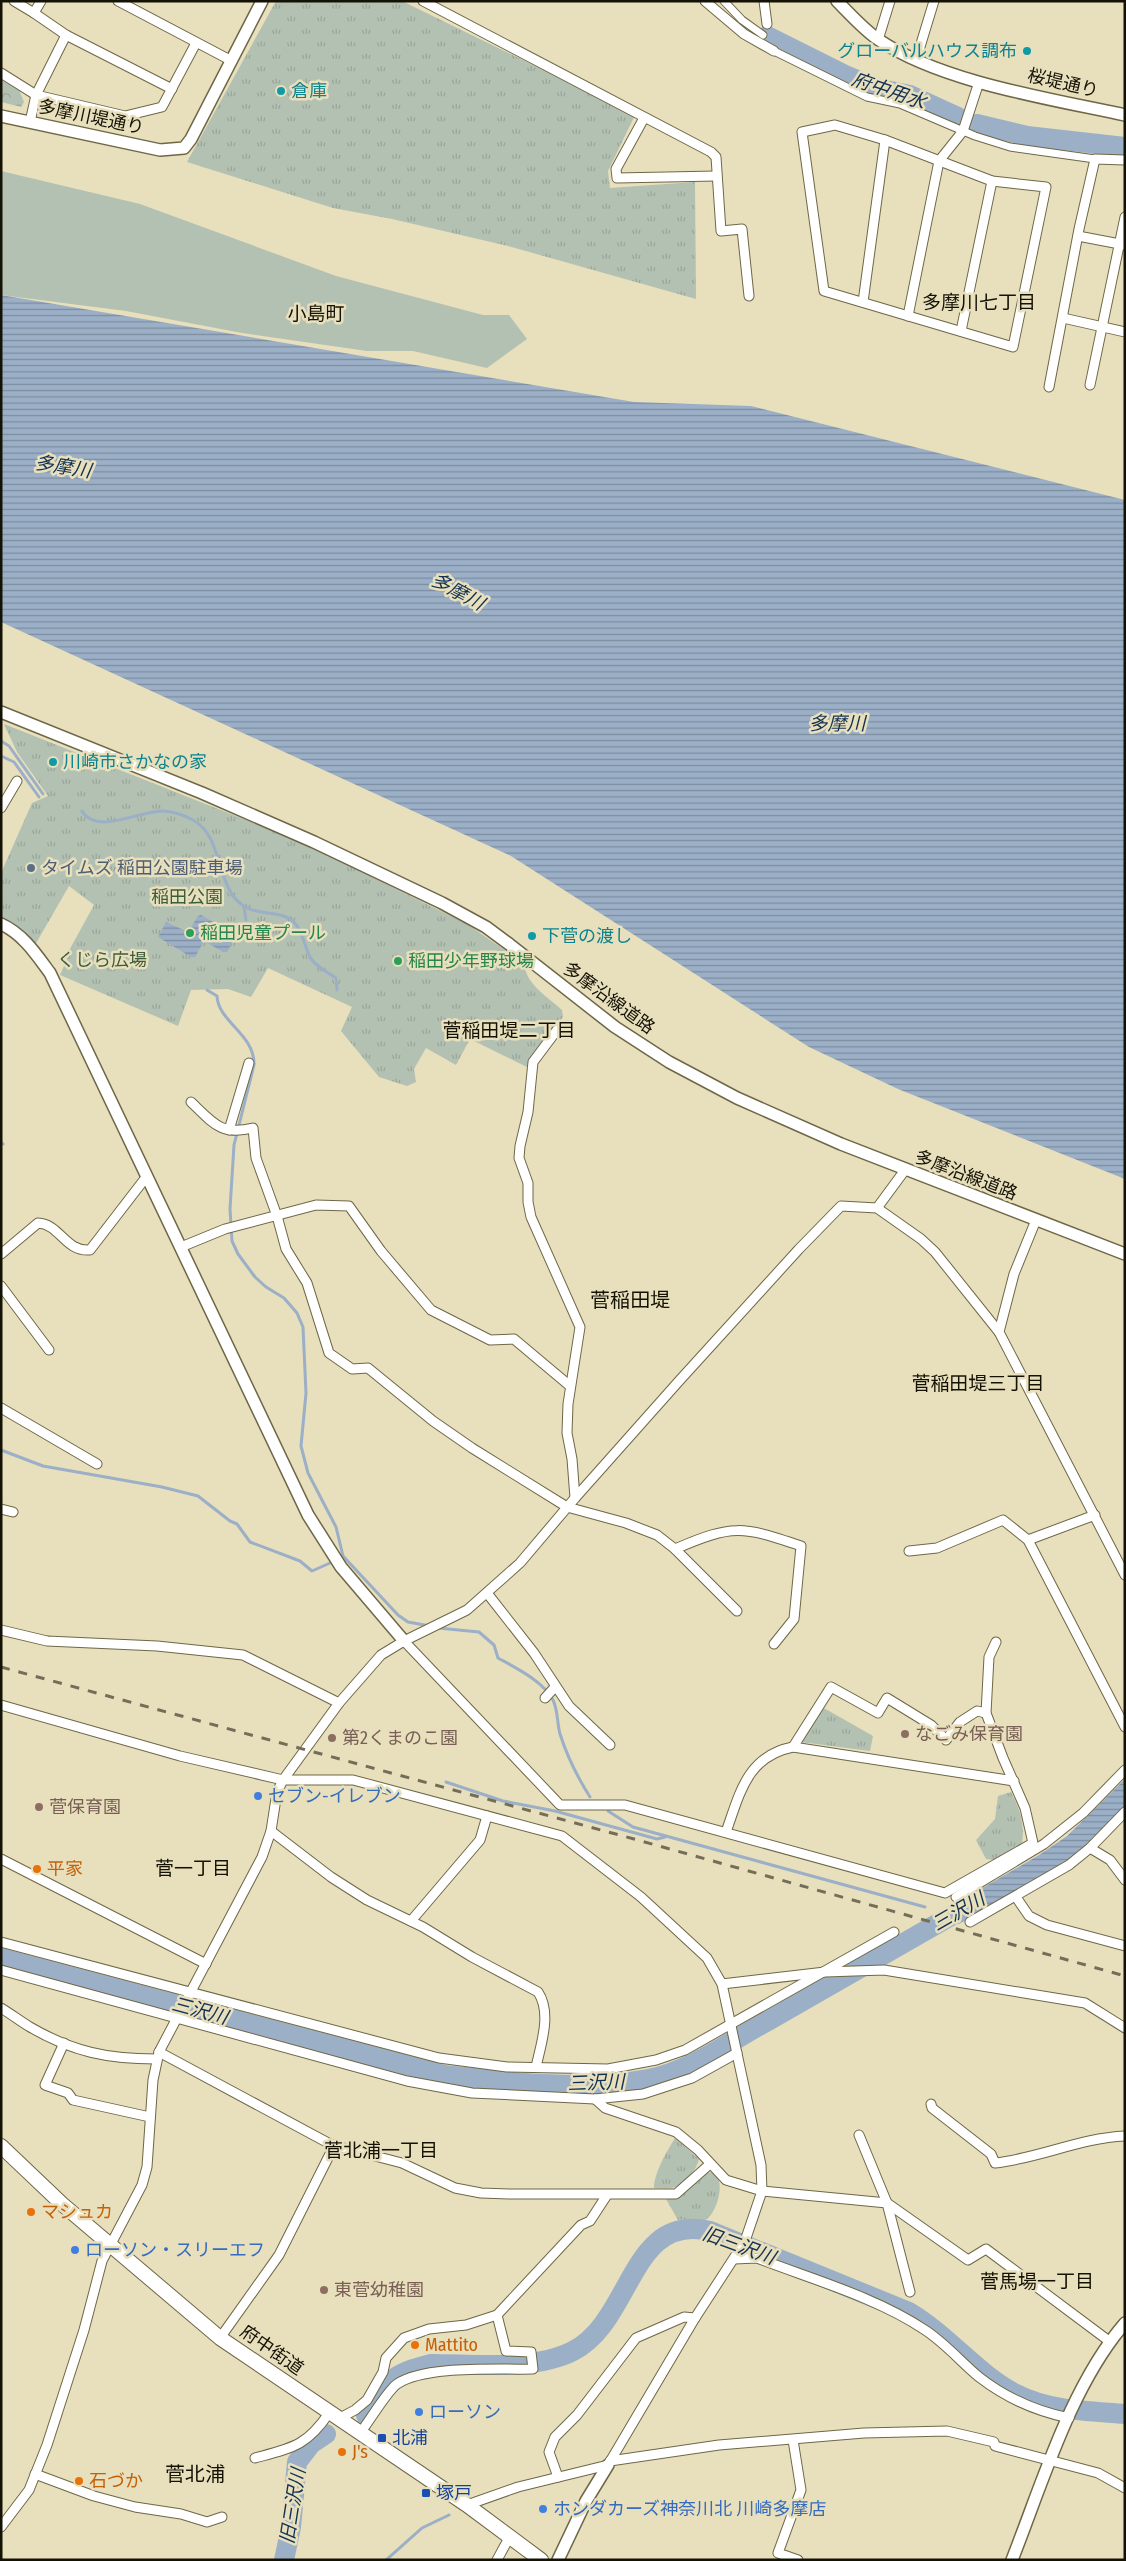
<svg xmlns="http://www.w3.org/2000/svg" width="1126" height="2561" font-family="'Fira Sans Condensed','Noto Sans JP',sans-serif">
  <defs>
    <pattern id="forest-crowns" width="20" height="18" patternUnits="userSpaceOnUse" patternTransform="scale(1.25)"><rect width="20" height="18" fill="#b3c1b3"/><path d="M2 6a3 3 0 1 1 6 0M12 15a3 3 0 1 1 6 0" fill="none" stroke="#99a598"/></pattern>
    <pattern id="park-tufts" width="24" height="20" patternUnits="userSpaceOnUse" patternTransform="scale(1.25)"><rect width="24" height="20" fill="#b3c1b3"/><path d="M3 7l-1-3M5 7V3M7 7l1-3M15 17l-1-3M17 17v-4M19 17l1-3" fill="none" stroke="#99a598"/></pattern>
    <pattern id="water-rules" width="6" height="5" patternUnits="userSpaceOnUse" patternTransform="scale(1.25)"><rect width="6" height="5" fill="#9bafc7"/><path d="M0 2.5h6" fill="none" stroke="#7d8da0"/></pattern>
  </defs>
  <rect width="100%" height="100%" fill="#e8dfbc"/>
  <path fill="#b3c1b3" d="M 1,171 L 140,204 L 336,276 L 483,315 L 509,315 L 527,339 L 487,368 L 413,351 L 367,351 L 242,333 L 126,311 L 1,295 Z"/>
  <path fill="url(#forest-crowns)" d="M 1,78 L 19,90 L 24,102 L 21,107 L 1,102 Z"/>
  <g fill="url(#park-tufts)">
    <path d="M 276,1 L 402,1 L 635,115 L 608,171 L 610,188 L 695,182 L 696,299 L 508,246 L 392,219 L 333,208 L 187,162 Z"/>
    <path d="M 4,724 L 299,841 L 467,924 L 525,964 C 524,983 549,998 562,1010 L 563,1017 L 530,1061 L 529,1068 L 470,1039 L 456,1065 L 426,1048 L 414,1069 L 416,1082 L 407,1086 L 379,1077 L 341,1031 L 352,1007 L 268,968 L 251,997 L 228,989 L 191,990 L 178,1026 L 60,975 L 67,959 L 66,956 L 94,905 L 69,886 L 35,945 L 1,919 L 1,873 L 32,803 L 48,796 L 17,752 Z"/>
    <path d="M 822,1707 L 873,1736 L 870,1751 L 801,1742 Z"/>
    <path d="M 1011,1792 C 1020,1809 1025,1825 1022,1844 L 994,1860 L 986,1859 L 976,1840 L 995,1819 L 998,1796 Z"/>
    <path d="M 675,2138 L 699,2159 C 697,2170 683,2186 671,2188 C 666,2189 660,2188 654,2188 C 654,2173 667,2151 675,2138 Z"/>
    <path d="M 707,2172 C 731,2172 716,2217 705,2220 C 698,2222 686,2218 678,2220 L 666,2199 L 676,2199 Z"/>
  </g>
  <g fill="url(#water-rules)">
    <path d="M 1,295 L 634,402 L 751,406 L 1125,500 L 1125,1179 L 898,1089 L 809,1047 L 511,856 L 1,622 Z"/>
    <path d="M 201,915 L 234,934 L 235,938 L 227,952 L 223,952 L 204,941 L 195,957 L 191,957 L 158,937 L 166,922 L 188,932 L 198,916 Z"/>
    <path d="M 1125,1779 L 1125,1807 L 1095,1837 L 1065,1862 L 959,1924 L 936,1915 L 1039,1855 L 1067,1836 Z"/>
  </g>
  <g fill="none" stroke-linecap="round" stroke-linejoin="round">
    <g stroke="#9bafc7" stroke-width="3">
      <path d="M 1,741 L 9,746 L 43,794"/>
      <path d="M 1,756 L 14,762 L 39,797"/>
      <path d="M 82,811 C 97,836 140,810 164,811 C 174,812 184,815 193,820 C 217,833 217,866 229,889 C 246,923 278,906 294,922 C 304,932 304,949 312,960 C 317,967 329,973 336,978 L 337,990"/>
      <path d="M 244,907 L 246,920"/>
      <path d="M 207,990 L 217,996 C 218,1022 255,1034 254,1065 L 234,1145 L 230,1209 L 232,1241 L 238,1254 L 255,1277 L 266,1287 L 284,1298 L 297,1313 L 303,1327 L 306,1393 L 301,1446 L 308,1473 L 336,1527 L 343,1556 L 398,1615 L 408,1622 L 430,1626"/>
      <path d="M 1,1142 L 3,1144"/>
      <path d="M 1,1450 L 43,1466 L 162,1487 L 198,1496 L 230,1521 L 237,1524 L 250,1542 L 300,1561 L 312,1571 L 330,1563"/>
      <path d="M 438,1628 L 479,1632 L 494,1645 L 498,1658 C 516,1668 543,1681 553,1700 C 558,1710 557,1723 560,1734 C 567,1756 578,1778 590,1797"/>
      <path d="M 446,1782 L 503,1801 L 555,1811 L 657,1839 L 665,1837"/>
      <path d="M 608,1811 L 633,1827 L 925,1907"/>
      <path d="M 386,2560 L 422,2528 L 449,2515"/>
    </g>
    <g stroke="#9bafc7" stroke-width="20">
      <path d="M 767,36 L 845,75 L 876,88 L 910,95 L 958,117"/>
      <path d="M 977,124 L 1027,136 L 1125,147"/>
      <path d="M 1,1958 L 444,2075 C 509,2082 583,2091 648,2079 C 690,2071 729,2042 766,2022 C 834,1983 902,1944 970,1905"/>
      <path d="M 366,2415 C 387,2381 391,2374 431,2364 C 475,2364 534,2371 573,2351 C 633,2320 630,2212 710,2231 L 909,2312 C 948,2335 977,2374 1016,2394 C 1049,2411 1088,2411 1125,2414"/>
      <path d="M 284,2560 L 291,2527 L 297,2462 L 311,2444 L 326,2434"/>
    </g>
    <defs>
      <g id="pedestrian">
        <path d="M 724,1 L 742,20 L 763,35"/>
        <path d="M 774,51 L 867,97 L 900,104 L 975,136 L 1010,147 L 1095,159"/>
      </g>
      <g id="minor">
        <path d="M 14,1 L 34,13 L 41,1"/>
        <path d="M 118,1 L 232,61"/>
        <path d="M 423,1 L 711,152 L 716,157 L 721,231 L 742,229 L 749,296"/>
        <path d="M 705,1 L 744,34 L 774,51"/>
        <path d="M 764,1 L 767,24"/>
        <path d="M 34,13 L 66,35"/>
        <path d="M 878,40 L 890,1"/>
        <path d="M 916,60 L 934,1"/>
        <path d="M 1,73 L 36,95 L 125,116 L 162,107 L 196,43"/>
        <path d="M 644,118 L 616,169 L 617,178 L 716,176"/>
        <path d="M 30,122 L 36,95 L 66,35 L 172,89"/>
        <path d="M 835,125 L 885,140 L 992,181 L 1046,187 L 1013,347 L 824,291 L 802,132 Z"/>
        <path d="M 1078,236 L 1125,245"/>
        <path d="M 863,302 L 885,140"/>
        <path d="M 908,316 L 939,161 L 963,131 L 979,82"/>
        <path d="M 1063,318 L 1125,332"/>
        <path d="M 961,331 L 992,181"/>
        <path d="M 1090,385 L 1125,217"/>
        <path d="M 1049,387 L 1079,229 L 1095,159 L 1125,160"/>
        <path d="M 1,808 L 17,781"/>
        <path d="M 557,1030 L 533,1062 L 528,1112 L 520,1146 L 519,1158 L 528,1183 L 528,1202 L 531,1217 L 580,1327 L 568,1404 L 567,1433 L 572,1459 L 575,1498"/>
        <path d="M 191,1102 C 213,1123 221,1136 253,1128 L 256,1158 L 277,1216 L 286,1249 L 307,1283 L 329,1353 L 352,1369 L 368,1368 L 433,1421 L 472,1448 L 567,1507 L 626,1523 L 657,1535 L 675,1549 L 737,1611"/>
        <path d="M 229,1130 L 249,1063"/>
        <path d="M 877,1208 L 905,1170"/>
        <path d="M 1036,1220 L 1014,1274 L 999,1332 L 1125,1575"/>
        <path d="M 181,1247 L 225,1229 L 316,1205 L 349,1206 L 381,1251 L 431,1310 L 490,1340 L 514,1339 L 570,1386"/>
        <path d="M 1,1254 L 38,1223 C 60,1224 65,1252 90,1250 L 147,1176"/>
        <path d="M 1,1286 L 49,1350"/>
        <path d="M 1,1408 L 97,1464"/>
        <path d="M 1,1509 L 13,1512"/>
        <path d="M 1028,1540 L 1095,1515"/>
        <path d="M 675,1549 C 733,1524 742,1526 801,1546 L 794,1619 L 774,1644"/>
        <path d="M 909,1551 L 937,1548 L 1003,1520 L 1028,1540 L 1125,1727"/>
        <path d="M 487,1593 L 534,1653 L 569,1706 L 610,1745"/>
        <path d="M 1,1630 L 47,1641 L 157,1646 L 243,1655 L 339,1703"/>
        <path d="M 404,1641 L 560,1805 L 625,1805 L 945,1893 L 1033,1843 L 1025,1808 L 1003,1758 L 986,1713 L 989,1657 L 996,1642"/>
        <path d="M 545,1698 L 555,1687"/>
        <path d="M 1,1705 L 180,1756 L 283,1780 L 353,1780 L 562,1836 L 641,1897 L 707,1958 L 722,1984 L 761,2165 L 762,2191 L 745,2241 L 695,2318 L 608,2465 L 518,2487 L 467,2505"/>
        <path d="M 793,1747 L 831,1687 L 878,1713 L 887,1698 L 931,1725 L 946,1740 L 960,1722 L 977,1711 L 986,1713"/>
        <path d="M 271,1831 L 331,1877 L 367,1900 L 423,1927 L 472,1957 L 538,1992 C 552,2013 541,2044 536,2067"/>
        <path d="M 726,1832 C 740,1793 747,1756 793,1747 L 1014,1781"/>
        <path d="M 1090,1848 L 1110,1860 L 1125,1880"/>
        <path d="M 1,1859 L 206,1964"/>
        <path d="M 956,1897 L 1044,1844 L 1083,1813 L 1125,1770"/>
        <path d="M 1016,1897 L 1029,1916 L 1047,1925 L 1125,1946"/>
        <path d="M 411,1921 L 480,1840 L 487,1816"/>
        <path d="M 970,1922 L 1069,1865 L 1090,1848 L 1125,1812"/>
        <path d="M 1,1942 L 439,2058 L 507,2067 L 608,2069 L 656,2060 L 685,2050 L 894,1932"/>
        <path d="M 1,1970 L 407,2081 L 472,2093 L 595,2099 L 643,2094 L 692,2078 L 737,2053"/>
        <path d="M 722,1984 L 825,1972 L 884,1970 L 1085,2003 L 1125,2028"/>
        <path d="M 1,2008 C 11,2014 20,2021 30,2027 C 73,2052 108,2059 156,2059"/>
        <path d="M 64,2043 L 45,2085 L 68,2093 L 73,2100 L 150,2117"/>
        <path d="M 159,2052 L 332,2145 L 402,2163 L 455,2188 L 481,2193 L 509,2194 L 676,2194 L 710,2164"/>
        <path d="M 595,2099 L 605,2108 L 676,2132 L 698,2150 L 726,2180 L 762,2191 L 887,2203 L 968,2260 L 986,2249 L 1109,2341"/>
        <path d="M 931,2104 L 932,2108 L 991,2154 L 995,2163 C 1040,2158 1080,2138 1125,2136"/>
        <path d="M 859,2135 L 887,2203 L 910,2292"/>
        <path d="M 734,2259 L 757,2258 C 811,2279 876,2297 925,2330 C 945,2343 961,2362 979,2377 C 1006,2398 1035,2411 1069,2418"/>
        <path d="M 220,2338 L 279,2255 L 334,2146"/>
        <path d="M 338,2419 L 355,2410 L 367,2400 L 383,2372 L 386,2358 L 404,2338 L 429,2329 L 466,2325 L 497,2315 L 581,2225 L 590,2221 L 607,2195"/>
        <path d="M 360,2433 C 369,2422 387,2391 397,2384 C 425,2365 498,2370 533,2369 L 531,2352 L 506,2351 L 497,2315"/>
        <path d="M 793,2440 L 801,2490 L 778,2553 L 798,2560"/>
        <path d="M 255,2458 C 292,2448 307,2446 329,2413"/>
        <path d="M 610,2461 L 719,2445 L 864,2433 L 947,2431 L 994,2442 L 995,2446 L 1098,2473 L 1125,2488"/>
        <path d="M 35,2474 L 94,2496 L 135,2507 L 181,2514 L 207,2522 L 222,2517"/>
        <path d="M 558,2477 L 549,2452 L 555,2437 L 577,2415 L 636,2338 L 684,2317 L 695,2318"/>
        <path d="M 1,2527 L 29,2490 L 47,2445 L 84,2330 L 102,2261 L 142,2185 L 147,2167 L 153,2080 L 159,2052 L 262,1857 L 271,1831 L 277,1792 L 283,1780 L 339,1703 L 381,1655 L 404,1641 L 467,1610 L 520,1563 L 575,1498 L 679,1381 L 799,1249 L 841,1206 L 877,1208 L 921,1239 L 935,1252 L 999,1332"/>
        <path d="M 497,2560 L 510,2536"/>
      </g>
      <g id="tertiary">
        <path d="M 837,1 C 850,14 864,30 879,40 C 941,82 1051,99 1125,115"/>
        <path d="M 1,116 L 160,150 L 184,148 L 191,139 L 262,1"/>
        <path d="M 1,712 L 202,793 L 314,842 L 442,903 L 486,927 L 509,944 L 615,1027 L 669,1062 L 737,1098 L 841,1144 L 1125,1254"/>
        <path d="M 1,924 C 23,934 36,954 50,973 L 308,1515 L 341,1567 L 404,1641"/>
        <path d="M 558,2560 L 586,2501 L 608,2465"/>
        <path d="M 1012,2560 C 1042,2484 1071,2385 1125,2323"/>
      </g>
      <path id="primary" d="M 1,2146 L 62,2204 L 220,2338 L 467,2505 L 541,2560"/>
    </defs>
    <use href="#pedestrian" stroke="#6e6747" stroke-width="9"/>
    <use href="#minor" stroke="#6e6747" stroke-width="11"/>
    <use href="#tertiary" stroke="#6e6747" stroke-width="14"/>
    <use href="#primary" stroke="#6e6747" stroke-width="16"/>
    <use href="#pedestrian" stroke="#fff" stroke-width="7"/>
    <use href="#minor" stroke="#fff" stroke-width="9"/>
    <use href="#tertiary" stroke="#fff" stroke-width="11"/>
    <use href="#primary" stroke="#fff" stroke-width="14"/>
    <path stroke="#746e58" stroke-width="3" stroke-dasharray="9 9" stroke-linecap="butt" d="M 1,1667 L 634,1839 L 1125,1976"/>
  </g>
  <g fill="#0f9aa8" stroke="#e8dfbc" stroke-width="2">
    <circle cx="1027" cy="51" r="5"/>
    <circle cx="281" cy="91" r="5"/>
    <circle cx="53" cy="762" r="5"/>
    <circle cx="532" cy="936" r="5"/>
  </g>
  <circle fill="#5c6f8a" stroke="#e8dfbc" stroke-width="2" cx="31" cy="868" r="5"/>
  <g fill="#2e9e5b" stroke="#e8dfbc" stroke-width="2">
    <circle cx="190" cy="933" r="5"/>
    <circle cx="398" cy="961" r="5"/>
  </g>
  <g fill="#8d6e63" stroke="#e8dfbc" stroke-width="2">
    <circle cx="905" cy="1734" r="5"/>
    <circle cx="332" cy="1738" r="5"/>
    <circle cx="39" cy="1807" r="5"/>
    <circle cx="324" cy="2290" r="5"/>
  </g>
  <g fill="#3f7fe0" stroke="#e8dfbc" stroke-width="2">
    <circle cx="258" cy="1796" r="5"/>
    <circle cx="75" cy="2250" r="5"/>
    <circle cx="419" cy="2412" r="5"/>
    <circle cx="543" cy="2509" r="5"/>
  </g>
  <g fill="#e8710a" stroke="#e8dfbc" stroke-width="2">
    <circle cx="37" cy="1869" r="5"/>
    <circle cx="31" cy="2212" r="5"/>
    <circle cx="415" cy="2345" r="5"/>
    <circle cx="342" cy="2452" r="5"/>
    <circle cx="79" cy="2481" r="5"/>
  </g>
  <g fill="#1a4fb4" stroke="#e8dfbc" stroke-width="2">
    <rect x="377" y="2433" width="10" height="10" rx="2.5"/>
    <rect x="421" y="2488" width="10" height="10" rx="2.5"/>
  </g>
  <g text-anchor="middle" stroke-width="5" stroke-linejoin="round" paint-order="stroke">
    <g font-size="18" fill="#0d838f" stroke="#e8dfbc" text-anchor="start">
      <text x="1017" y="57" text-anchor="end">グローバルハウス調布</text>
      <text x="291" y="97">倉庫</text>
      <text x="63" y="768">川崎市さかなの家</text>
      <text x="542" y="942">下菅の渡し</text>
    </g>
    <g font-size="18" fill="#141105" stroke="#e8dfbc">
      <text transform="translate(1063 83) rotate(13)" y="6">桜堤通り</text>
      <text transform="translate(91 117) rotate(12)" y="6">多摩川堤通り</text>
      <text transform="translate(609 998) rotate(36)" y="6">多摩沿線道路</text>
      <text transform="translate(966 1175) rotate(21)" y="6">多摩沿線道路</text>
      <text transform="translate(272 2350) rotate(35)" y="6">府中街道</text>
    </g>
    <g font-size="18" fill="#4e5e75" stroke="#e8dfbc" text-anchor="start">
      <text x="41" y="874">タイムズ 稲田公園駐車場</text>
    </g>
    <g font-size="18" fill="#3a5d3a" stroke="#e8dfbc">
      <text x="187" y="903">稲田公園</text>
      <text x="102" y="966">くじら広場</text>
    </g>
    <g font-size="18" fill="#27864d" stroke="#e8dfbc" text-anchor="start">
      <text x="200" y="939">稲田児童プール</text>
      <text x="408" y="967">稲田少年野球場</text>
    </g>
    <g font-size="18" fill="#785e54" stroke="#e8dfbc" text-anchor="start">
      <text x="915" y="1740">なごみ保育園</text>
      <text x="342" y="1744">第2くまのこ園</text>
      <text x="49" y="1813">菅保育園</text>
      <text x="334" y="2296">東菅幼稚園</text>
    </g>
    <g font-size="18" fill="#366cbe" stroke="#e8dfbc" text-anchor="start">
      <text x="268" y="1802">セブン-イレブン</text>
      <text x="85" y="2256">ローソン・スリーエフ</text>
      <text x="429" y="2418">ローソン</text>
      <text x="553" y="2515">ホンダカーズ神奈川北 川崎多摩店</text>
    </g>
    <g font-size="18" fill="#c56008" stroke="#e8dfbc" text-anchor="start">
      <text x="47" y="1875">平家</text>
      <text x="41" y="2218">マシュカ</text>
      <text x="425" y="2351">Mattito</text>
      <text x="352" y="2458">J's</text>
      <text x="89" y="2487">石づか</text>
    </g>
    <g font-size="18" fill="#164399" stroke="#e8dfbc" text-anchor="start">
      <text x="392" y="2444">北浦</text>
      <text x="436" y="2499">塚戸</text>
    </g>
    <g font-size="19" font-style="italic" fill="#123152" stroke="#e8dfbc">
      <text transform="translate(889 90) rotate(19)" y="7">府中用水</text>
      <text transform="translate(63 466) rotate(9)" y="7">多摩川</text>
      <text transform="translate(458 591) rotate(28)" y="7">多摩川</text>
      <text x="837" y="730">多摩川</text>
      <text transform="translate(958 1911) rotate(-30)" y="7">三沢川</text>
      <text transform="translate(200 2010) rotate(15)" y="7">三沢川</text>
      <text transform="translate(596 2082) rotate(-2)" y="7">三沢川</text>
      <text transform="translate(739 2245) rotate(20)" y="7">旧三沢川</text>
      <text transform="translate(292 2506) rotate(-81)" y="7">旧三沢川</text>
    </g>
    <g font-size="19" fill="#141105" stroke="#e8dfbc">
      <text x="979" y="309">多摩川七丁目</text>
      <text x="316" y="320">小島町</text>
      <text x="509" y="1037">菅稲田堤二丁目</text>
      <text x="978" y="1390">菅稲田堤三丁目</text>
      <text x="193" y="1875">菅一丁目</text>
      <text x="381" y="2157">菅北浦一丁目</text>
      <text x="1037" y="2288">菅馬場一丁目</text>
    </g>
    <g font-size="20" fill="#141105" stroke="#e8dfbc">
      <text x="630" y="1307">菅稲田堤</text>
      <text x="195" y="2481">菅北浦</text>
    </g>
  </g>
  <rect width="1126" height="2561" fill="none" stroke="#141105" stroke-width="5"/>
</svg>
